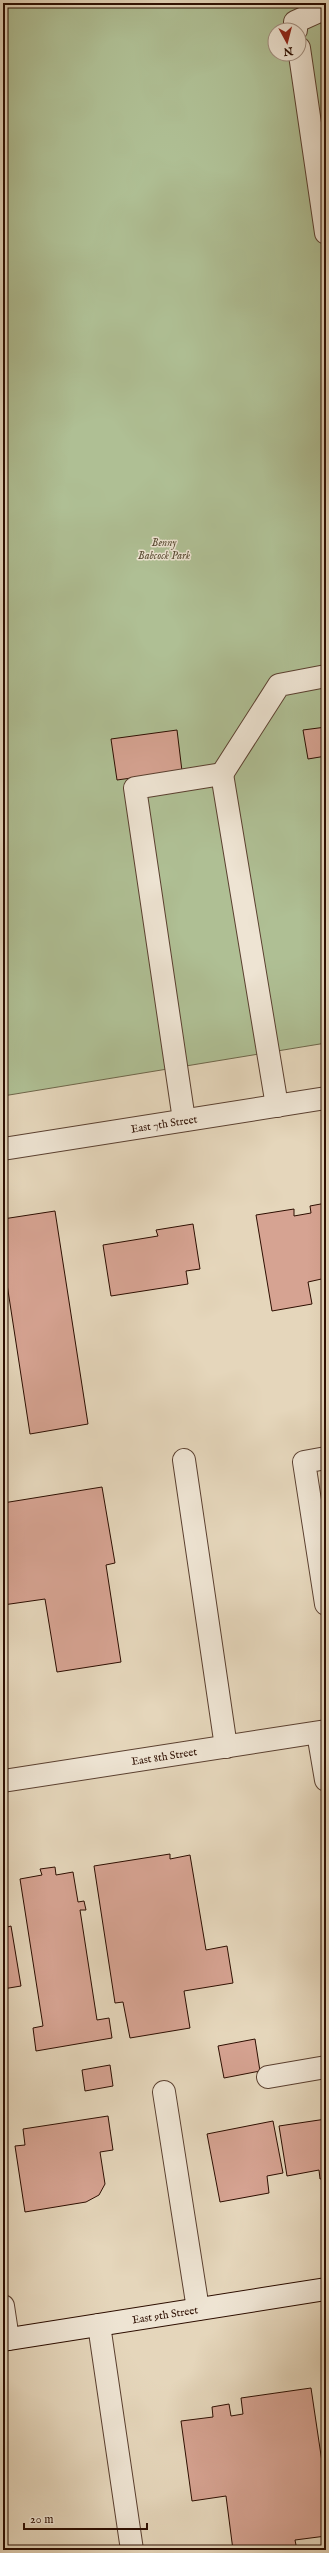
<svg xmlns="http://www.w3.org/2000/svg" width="329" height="2553" font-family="'IM FELL English',serif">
  <rect width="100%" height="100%" fill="#e5d6bb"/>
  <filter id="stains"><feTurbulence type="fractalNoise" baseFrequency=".005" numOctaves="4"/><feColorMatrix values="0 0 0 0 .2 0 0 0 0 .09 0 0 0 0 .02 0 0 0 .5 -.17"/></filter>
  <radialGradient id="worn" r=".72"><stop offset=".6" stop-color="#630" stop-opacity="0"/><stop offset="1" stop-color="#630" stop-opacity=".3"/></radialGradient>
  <path fill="#afbf94" stroke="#6e664a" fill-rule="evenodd" d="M 3,3 L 326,3 L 326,1043 L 3,1096 ZM 275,30 L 299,30 L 299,54 L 275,54 Z"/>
  <g fill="#d6a392" stroke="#2d0e01">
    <path d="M 326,727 L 326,756 L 308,759 L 303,730 Z"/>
    <path d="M 177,730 L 182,771 L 117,780 L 111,739 Z"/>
    <path d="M 326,1203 L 326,1278 L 308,1282 L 312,1304 L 272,1311 L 256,1215 L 294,1209 L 294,1216 L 311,1213 L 310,1206 Z"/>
    <path d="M 55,1211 L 88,1424 L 30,1434 L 7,1284 L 3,1284 L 3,1219 Z"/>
    <path d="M 193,1224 L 200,1269 L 186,1271 L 188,1284 L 111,1296 L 103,1245 L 158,1236 L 156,1230 Z"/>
    <path d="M 102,1487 L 115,1563 L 106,1565 L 121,1662 L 57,1672 L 45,1599 L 3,1605 L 3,1503 Z"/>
    <path d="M 170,1854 L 170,1859 L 190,1855 L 206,1950 L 227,1946 L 233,1983 L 184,1991 L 190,2028 L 130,2038 L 123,2002 L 115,2003 L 94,1866 Z"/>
    <path d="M 55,1867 L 56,1875 L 73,1872 L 78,1902 L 84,1901 L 86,1910 L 80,1910 L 97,2020 L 109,2018 L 112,2038 L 36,2051 L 33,2028 L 43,2026 L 20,1879 L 42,1875 L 40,1869 Z"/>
    <path d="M 3,1925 L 4,1928 L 11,1926 L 21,1986 L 3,1989 Z"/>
    <path d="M 255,2039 L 260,2071 L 224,2078 L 218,2046 Z"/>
    <path d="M 110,2065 L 113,2086 L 85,2091 L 82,2070 Z"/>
    <path d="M 108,2116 L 113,2150 L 100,2152 L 105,2184 L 99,2195 L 86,2202 L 25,2212 L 15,2146 L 25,2145 L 23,2129 Z"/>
    <path d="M 326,2119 L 326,2178 L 320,2179 L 319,2170 L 287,2176 L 279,2126 Z"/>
    <path d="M 273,2121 L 283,2173 L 267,2176 L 269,2193 L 220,2202 L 207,2134 Z"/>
    <path d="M 311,2388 L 326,2489 L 326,2536 L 295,2540 L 297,2550 L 233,2550 L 226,2496 L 192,2501 L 181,2421 L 213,2417 L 212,2407 L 229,2404 L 231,2416 L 243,2414 L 241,2398 Z"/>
  </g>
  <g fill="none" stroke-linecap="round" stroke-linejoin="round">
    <defs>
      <g id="service">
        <path d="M 296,30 L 295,22 L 326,8"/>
        <path d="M 299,48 L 326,233"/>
        <path d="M 222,774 L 279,685 L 326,676"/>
        <path d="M 184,1120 L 135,788 L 222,774 L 277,1106"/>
        <path d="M 326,1458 L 304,1462 L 326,1604"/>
        <path d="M 184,1460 L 226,1747"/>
        <path d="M 318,1733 L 326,1780"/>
        <path d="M 268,2077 L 326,2067"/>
        <path d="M 164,2092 L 198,2309"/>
        <path d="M 3,2306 L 8,2339"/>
        <path d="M 99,2325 L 132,2550"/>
      </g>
      <g id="minor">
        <path id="s1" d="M 3,1149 L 326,1098"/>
        <path id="s2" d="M 3,1781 L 326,1731"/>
      </g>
      <g id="secondary">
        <path id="s3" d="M 3,2340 L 326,2289"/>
      </g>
    </defs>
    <use href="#service" stroke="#5b4030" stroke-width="24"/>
    <use href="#minor" stroke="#5b4030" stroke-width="24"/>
    <use href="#secondary" stroke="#2d0e01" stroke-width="24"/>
    <use href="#service" stroke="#eee4d3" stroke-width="22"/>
    <use href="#minor" stroke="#eee4d3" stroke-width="22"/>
    <use href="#secondary" stroke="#eee4d3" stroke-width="22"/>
  </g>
  <g text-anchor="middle" stroke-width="3" stroke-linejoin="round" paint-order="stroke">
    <g font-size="11" font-style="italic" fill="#5a4c34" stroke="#eee4d3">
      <text x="164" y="546">Benny<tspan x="164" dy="13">Babcock Park</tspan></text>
    </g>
    <g font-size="11" fill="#2d0e01" stroke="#eee4d3">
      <text dy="4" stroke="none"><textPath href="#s1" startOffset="163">East 7th Street</textPath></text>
      <text dy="4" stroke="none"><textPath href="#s2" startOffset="163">East 8th Street</textPath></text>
      <text dy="4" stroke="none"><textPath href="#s3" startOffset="164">East 9th Street</textPath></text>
    </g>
  </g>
  <rect width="329" height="2553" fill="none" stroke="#e5d6bb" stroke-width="16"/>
  <rect x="4" y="4" width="321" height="2545" fill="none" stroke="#2d0e01" stroke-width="2"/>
  <rect x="8" y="8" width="313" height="2537" fill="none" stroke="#2d0e01"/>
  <g transform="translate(287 42) rotate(173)"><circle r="19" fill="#eee4d3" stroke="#a18e7f"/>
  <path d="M0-3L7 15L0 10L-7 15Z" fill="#8f2418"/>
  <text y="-6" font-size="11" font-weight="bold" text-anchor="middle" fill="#2d0e01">N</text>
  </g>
  <path d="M24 2523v6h123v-6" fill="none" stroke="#2d0e01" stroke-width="2"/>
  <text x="30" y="2523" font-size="12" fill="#2d0e01" stroke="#eee4d3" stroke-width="3" paint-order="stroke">20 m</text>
  <rect width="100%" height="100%" filter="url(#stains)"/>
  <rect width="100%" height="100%" fill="url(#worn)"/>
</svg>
